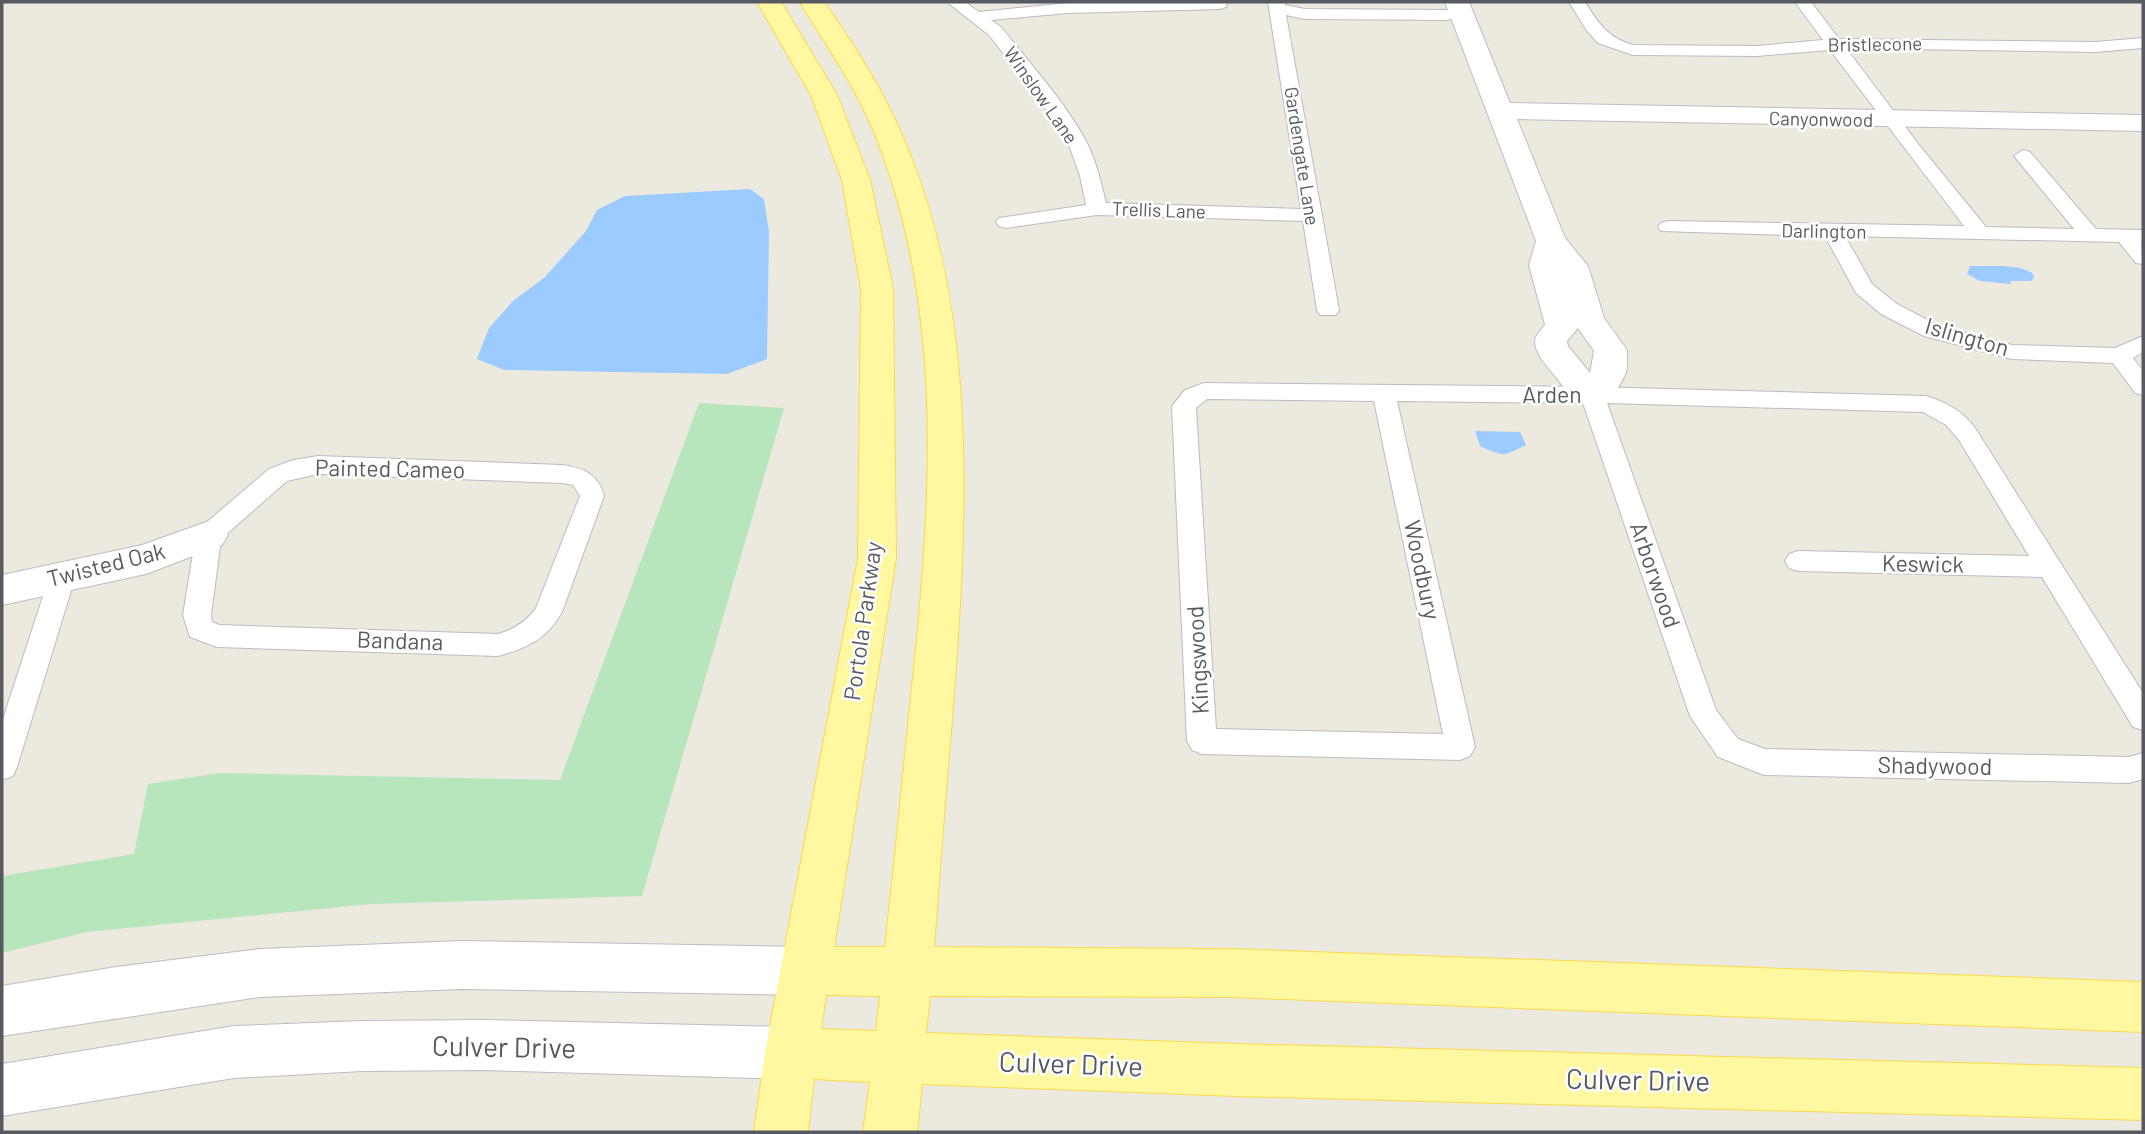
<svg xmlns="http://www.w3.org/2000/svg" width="2145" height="1134" font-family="Barlow,sans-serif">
  <rect width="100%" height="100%" fill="#eceade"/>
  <path fill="#b8e6bc" d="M 699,403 L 784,408 L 642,896 L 371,904 L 87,932 L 2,953 L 2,876 L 134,854 L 148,784 L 219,773 L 560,780 Z"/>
  <g fill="#9bcbff">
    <path d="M 750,189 L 764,199 L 769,232 L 767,359 L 727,374 L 504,370 L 477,359 L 489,328 L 513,301 L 544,278 L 586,231 L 597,210 L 625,196 Z"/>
    <path d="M 1970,266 L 2003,266 L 2021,268 L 2032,273 L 2034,278 L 2031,281 L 2010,281 L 2011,284 L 1980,281 L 1967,274 Z"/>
    <path d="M 1475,431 L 1520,432 L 1526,445 C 1502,456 1507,458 1480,446 Z"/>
  </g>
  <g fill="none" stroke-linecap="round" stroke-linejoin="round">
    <defs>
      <g id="street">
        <path d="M 947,2 L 965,2 L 979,12 L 1068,3 L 1227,2 L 1226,7 L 1220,9 L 1068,13 L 991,20 L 1001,27 C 1030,64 1064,100 1086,141 C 1096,160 1101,182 1106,203 L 1301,209 L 1268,2 L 1284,2 L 1285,5 L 1305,9 L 1447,10 L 1462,6 L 1470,11 L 1468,14 L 1447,20 L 1305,19 L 1286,15 L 1339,310 L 1336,315 L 1320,315 L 1317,310 L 1303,221 L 1097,215 L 1006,228 L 999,226 L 996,222 L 999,218 L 1086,205 L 1080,176 L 1068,142 L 1052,117 L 989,35 Z"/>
        <path d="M 1569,2 L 1585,2 C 1598,23 1608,38 1633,45 L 1757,46 L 1823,40 L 1795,2 L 1811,2 L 1839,39 L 2095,42 L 2143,38 L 2143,48 L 2095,52 L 1846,48 L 1919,145 L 1986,227 L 2074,229 L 2014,156 L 2023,150 L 2030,152 L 2096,229 L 2143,230 L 2143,242 L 2141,242 L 2143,264 L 2136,263 L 2119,242 L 1845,236 L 1872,284 L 1897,304 L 1939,326 L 2012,345 L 2115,348 L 2143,336 L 2143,352 L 2133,358 L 2143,371 L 2143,395 L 2135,393 L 2113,363 L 2012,359 L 1924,336 L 1881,314 L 1856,293 L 1825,236 L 1661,231 L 1658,227 L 1661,223 L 1668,221 L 1964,226 L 1830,50 L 1757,56 L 1633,55 L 1598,43 L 1587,31 Z"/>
        <path d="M 1204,383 L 1592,387 L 1926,396 C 1946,402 1963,411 1975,428 L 2143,693 L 2143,730 L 2133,727 L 2042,577 L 1798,571 L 1789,568 L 1785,561 L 1789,554 L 1798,551 L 2029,556 L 1959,440 L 1946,425 L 1923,412 L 1607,403 L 1716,710 L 1738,739 L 1765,749 L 2129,757 L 2143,753 L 2143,779 L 2129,783 L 1764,775 L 1718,757 L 1690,716 L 1583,403 L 1397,401 L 1475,747 L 1470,756 L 1460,760 L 1202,754 L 1192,750 L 1187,741 L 1172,406 L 1185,390 ZM 1207,399 L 1374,401 L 1443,734 L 1216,729 L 1196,408 Z"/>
        <path d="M 318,456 L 562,465 C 584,468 598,474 604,496 L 562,612 C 547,639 527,648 498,656 L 217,647 L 190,637 L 183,615 L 196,535 L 200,528 L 269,469 L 293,460 ZM 318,474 L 562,483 L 573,485 L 580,496 L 536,608 C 526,622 514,629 498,634 L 219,625 L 212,622 L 211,615 L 221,539 L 287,481 Z"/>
        <path d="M 62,568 L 71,571 L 75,578 L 17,767 L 13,776 L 2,780 L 2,722 L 49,578 L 53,571 Z"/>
      </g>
      <g id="secondary">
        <path d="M 1445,2 L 1469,2 L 1510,103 L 2143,115 L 2143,131 L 1517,119 L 1565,238 L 1588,266 L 1604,318 L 1627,350 C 1627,357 1628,366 1626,372 C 1620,389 1601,413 1582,404 C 1572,399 1562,385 1555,376 C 1548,368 1537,355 1535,344 C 1534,336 1541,330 1545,325 L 1529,265 L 1536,241 ZM 1578,328 L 1594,351 L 1590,373 L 1568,346 L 1567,341 Z"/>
        <path d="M 209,521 L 222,525 L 228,535 L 222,545 L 146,574 L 2,605 L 2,575 L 142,545 Z"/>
        <path d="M 462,941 L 805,947 L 822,954 L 830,971 L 822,988 L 805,995 L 462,989 L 260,997 L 2,1036 L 2,986 L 116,967 L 260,949 Z"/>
        <path d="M 483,1020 L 791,1027 L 809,1035 L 817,1053 L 809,1071 L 791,1079 L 483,1070 L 362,1071 L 234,1078 L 2,1116 L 2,1064 L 234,1026 L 362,1021 Z"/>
      </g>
      <path id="primary" d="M 757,2 L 781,2 L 837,95 L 870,180 L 893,289 L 896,558 L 834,947 L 885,947 C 894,870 901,793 909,716 C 930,520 950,311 871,125 C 851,79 825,44 800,2 L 824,2 C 851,41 877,80 897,124 C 982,306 967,526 952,720 C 945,796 940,872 934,947 L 1231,949 L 2143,982 L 2143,1032 L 1231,997 L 930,996 L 926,1033 L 1237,1044 L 2143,1068 L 2143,1120 L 1237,1096 L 922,1084 L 917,1132 L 863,1132 L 870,1082 L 814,1079 L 808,1132 L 754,1132 L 765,1053 L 858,558 L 861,289 L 842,180 L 811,95 ZM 826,995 L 880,996 L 876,1031 L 821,1029 Z"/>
    </defs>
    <use href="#street" stroke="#b9bbc2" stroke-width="2"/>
    <use href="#secondary" stroke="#b9bcc4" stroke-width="2"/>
    <use href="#primary" stroke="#fbd948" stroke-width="2"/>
    <use href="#street" fill="#fff" fill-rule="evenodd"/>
    <use href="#secondary" fill="#fff" fill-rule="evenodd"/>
    <use href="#primary" fill="#fff8a0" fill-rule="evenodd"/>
  </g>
  <g text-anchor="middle" stroke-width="5" stroke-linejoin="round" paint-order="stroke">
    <g font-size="19" fill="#575b61" stroke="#fff">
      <text transform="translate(1875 44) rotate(-1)" y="7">Bristlecone</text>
      <text transform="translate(1041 95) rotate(55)" y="7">Winslow Lane</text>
      <text transform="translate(1821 119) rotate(1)" y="7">Canyonwood</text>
      <text transform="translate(1302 156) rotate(81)" y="7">Gardengate Lane</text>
      <text transform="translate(1159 210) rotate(2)" y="7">Trellis Lane</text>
      <text transform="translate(1824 231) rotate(1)" y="7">Darlington</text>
    </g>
    <g font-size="23" fill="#575b61" stroke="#fff">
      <text transform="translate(1967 337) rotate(16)" y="8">Islington</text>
      <text x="1552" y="403">Arden</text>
      <text transform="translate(390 469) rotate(1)" y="8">Painted Cameo</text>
      <text transform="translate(1923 564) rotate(1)" y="8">Keswick</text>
      <text transform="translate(106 565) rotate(-14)" y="8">Twisted Oak</text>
      <text transform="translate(1422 570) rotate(78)" y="8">Woodbury</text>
      <text transform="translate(1655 575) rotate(71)" y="8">Arborwood</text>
      <text transform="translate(863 621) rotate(-82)" y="8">Portola Parkway</text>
      <text transform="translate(400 641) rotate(2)" y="8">Bandana</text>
      <text transform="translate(1198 660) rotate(-93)" y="8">Kingswood</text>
      <text transform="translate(1935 766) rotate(1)" y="8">Shadywood</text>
    </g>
    <g font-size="28" fill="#575b61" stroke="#fff">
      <text transform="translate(504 1047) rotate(1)" y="10">Culver Drive</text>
      <text transform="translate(1071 1064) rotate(2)" y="10">Culver Drive</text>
      <text transform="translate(1638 1080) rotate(1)" y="10">Culver Drive</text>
    </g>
  </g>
  <rect width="2145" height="1134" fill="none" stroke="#575b61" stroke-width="7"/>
</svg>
